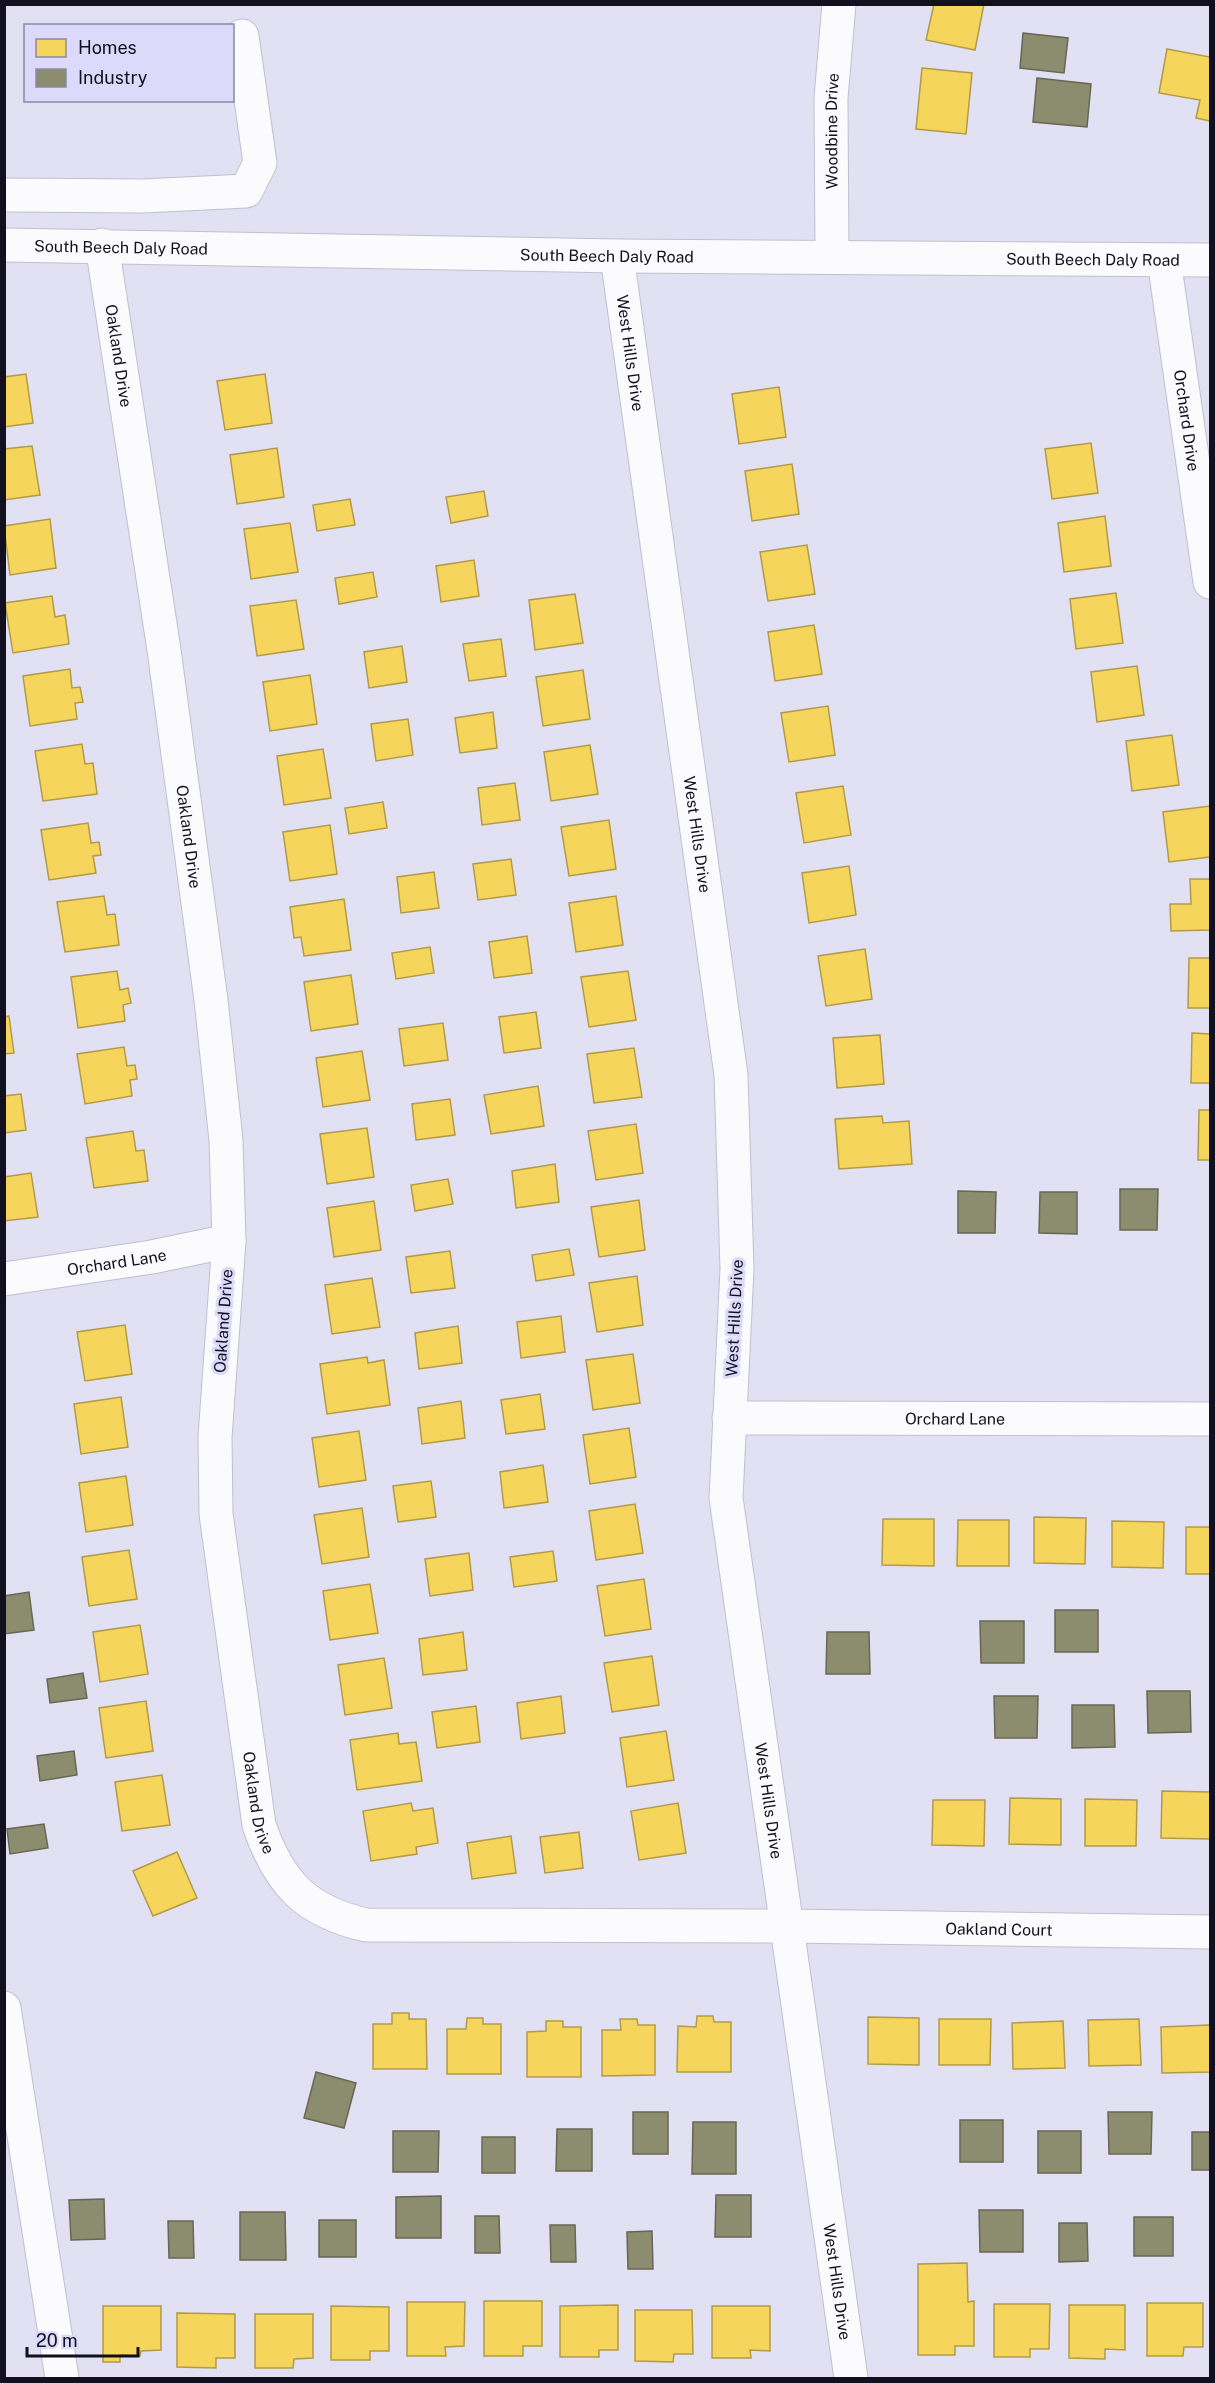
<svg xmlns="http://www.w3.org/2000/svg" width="1215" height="2383" font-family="'Public Sans',sans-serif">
  <rect width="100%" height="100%" fill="#e2e1f3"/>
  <g fill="#f6d55c" stroke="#b29a49" stroke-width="1.5">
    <path d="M 934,4 L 984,4 L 975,50 L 926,40 Z"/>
    <path d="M 1167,49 L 1210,57 L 1210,121 L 1196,118 L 1200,100 L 1159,93 Z"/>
    <path d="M 922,68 L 972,73 L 966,134 L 916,129 Z"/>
    <path d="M 26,374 L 33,423 L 4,427 L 4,377 Z"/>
    <path d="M 265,374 L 272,423 L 225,430 L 217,381 Z"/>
    <path d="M 779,387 L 786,437 L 739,444 L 732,394 Z"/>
    <path d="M 1091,443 L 1098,493 L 1052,499 L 1045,449 Z"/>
    <path d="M 32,446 L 40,495 L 4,500 L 4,449 Z"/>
    <path d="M 277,448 L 284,497 L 237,504 L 230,455 Z"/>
    <path d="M 792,464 L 799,514 L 752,521 L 745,471 Z"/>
    <path d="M 484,491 L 488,516 L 451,523 L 446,497 Z"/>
    <path d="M 350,499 L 355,525 L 317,531 L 313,505 Z"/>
    <path d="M 1105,516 L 1111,566 L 1064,572 L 1058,523 Z"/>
    <path d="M 50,519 L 56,568 L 10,575 L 4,526 Z"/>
    <path d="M 290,523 L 298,572 L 251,579 L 244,529 Z"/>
    <path d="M 807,545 L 815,594 L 768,601 L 760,552 Z"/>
    <path d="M 474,560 L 479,596 L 441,602 L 436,566 Z"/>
    <path d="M 373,572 L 377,597 L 339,604 L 335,578 Z"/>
    <path d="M 1116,593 L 1123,643 L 1076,649 L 1070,599 Z"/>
    <path d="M 575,594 L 583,643 L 535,650 L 529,600 Z"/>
    <path d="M 52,596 L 55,617 L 65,615 L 69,644 L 13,653 L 5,603 Z"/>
    <path d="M 296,600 L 304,649 L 257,656 L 250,606 Z"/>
    <path d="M 814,625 L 822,674 L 775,681 L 768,632 Z"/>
    <path d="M 501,639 L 506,676 L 469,681 L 463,644 Z"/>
    <path d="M 402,646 L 407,682 L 369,688 L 364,652 Z"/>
    <path d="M 1137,666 L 1144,715 L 1097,722 L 1091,672 Z"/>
    <path d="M 70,669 L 72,688 L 80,687 L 83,702 L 75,703 L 77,719 L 30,726 L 23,676 Z"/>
    <path d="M 583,670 L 590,719 L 543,726 L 536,677 Z"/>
    <path d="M 310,675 L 317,724 L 270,731 L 263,682 Z"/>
    <path d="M 828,706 L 835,755 L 789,762 L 781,713 Z"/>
    <path d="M 493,712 L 497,748 L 460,753 L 455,718 Z"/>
    <path d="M 408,719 L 413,755 L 376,761 L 371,724 Z"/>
    <path d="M 1172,735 L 1179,785 L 1132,791 L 1126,741 Z"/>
    <path d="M 82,744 L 85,764 L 93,763 L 97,794 L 43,801 L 35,751 Z"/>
    <path d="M 590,745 L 598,794 L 551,801 L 544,752 Z"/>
    <path d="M 323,749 L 331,798 L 284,805 L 277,756 Z"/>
    <path d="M 515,783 L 520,820 L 482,825 L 478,788 Z"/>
    <path d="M 843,786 L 851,835 L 804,843 L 796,793 Z"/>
    <path d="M 383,802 L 387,828 L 349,834 L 345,808 Z"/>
    <path d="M 1210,806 L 1210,857 L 1169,862 L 1163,812 Z"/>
    <path d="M 609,820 L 616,869 L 569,876 L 561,827 Z"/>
    <path d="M 88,823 L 91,843 L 99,842 L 101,855 L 93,856 L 96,873 L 49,880 L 41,830 Z"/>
    <path d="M 330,825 L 337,874 L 290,881 L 283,832 Z"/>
    <path d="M 511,859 L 516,895 L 478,900 L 473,864 Z"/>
    <path d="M 849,866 L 856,915 L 809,923 L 802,873 Z"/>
    <path d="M 434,872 L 439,908 L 401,913 L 397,877 Z"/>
    <path d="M 1190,879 L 1210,879 L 1210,930 L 1171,931 L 1170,904 L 1191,904 Z"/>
    <path d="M 104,896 L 107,915 L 115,914 L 119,945 L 65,952 L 57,902 Z"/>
    <path d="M 616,896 L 623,945 L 576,952 L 569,903 Z"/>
    <path d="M 344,899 L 351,950 L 304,956 L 301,937 L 294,938 L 290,907 Z"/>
    <path d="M 527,936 L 532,973 L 494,978 L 489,942 Z"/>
    <path d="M 430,947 L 434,973 L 396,979 L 392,953 Z"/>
    <path d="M 865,949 L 872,999 L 826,1006 L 818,956 Z"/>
    <path d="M 1189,958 L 1210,958 L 1210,1008 L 1188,1008 Z"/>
    <path d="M 117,971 L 120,990 L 128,988 L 131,1003 L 123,1005 L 125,1021 L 78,1028 L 71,977 Z"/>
    <path d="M 628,971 L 636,1020 L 589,1027 L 581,977 Z"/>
    <path d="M 351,975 L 358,1024 L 311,1031 L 304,982 Z"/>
    <path d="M 536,1012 L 541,1048 L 504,1053 L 499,1017 Z"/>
    <path d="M 9,1016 L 14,1053 L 4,1054 L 4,1017 Z"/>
    <path d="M 443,1023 L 448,1060 L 404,1066 L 399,1029 Z"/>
    <path d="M 1192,1033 L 1210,1034 L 1210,1083 L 1191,1083 Z"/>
    <path d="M 880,1035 L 884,1084 L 837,1088 L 833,1038 Z"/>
    <path d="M 124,1047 L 127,1066 L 135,1065 L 137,1079 L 130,1080 L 132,1096 L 85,1104 L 77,1054 Z"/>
    <path d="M 634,1048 L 642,1097 L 594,1103 L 587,1054 Z"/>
    <path d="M 362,1051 L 370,1100 L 323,1107 L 316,1058 Z"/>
    <path d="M 538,1086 L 544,1126 L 491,1134 L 484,1095 Z"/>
    <path d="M 21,1094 L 26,1130 L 4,1133 L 4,1096 Z"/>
    <path d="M 450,1099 L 455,1135 L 416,1140 L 412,1104 Z"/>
    <path d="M 1199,1110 L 1210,1110 L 1210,1160 L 1198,1160 Z"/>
    <path d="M 882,1116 L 883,1123 L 909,1121 L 912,1164 L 839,1169 L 835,1119 Z"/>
    <path d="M 636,1124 L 643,1173 L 596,1180 L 588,1131 Z"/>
    <path d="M 367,1128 L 374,1177 L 327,1184 L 320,1134 Z"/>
    <path d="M 133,1131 L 136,1151 L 144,1150 L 148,1181 L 94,1188 L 86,1138 Z"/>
    <path d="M 555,1164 L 559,1202 L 516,1208 L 512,1171 Z"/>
    <path d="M 31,1173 L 38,1217 L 4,1221 L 4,1177 Z"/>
    <path d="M 448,1179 L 453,1204 L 415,1211 L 411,1185 Z"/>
    <path d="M 639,1200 L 645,1250 L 599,1257 L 591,1207 Z"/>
    <path d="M 374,1201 L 381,1250 L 334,1257 L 327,1208 Z"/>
    <path d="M 569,1249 L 574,1275 L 536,1281 L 532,1255 Z"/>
    <path d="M 450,1251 L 455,1288 L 411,1293 L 406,1257 Z"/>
    <path d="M 637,1276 L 643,1325 L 597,1332 L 589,1283 Z"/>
    <path d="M 372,1278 L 380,1327 L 332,1334 L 325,1285 Z"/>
    <path d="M 561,1316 L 565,1352 L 521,1358 L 517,1322 Z"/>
    <path d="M 125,1325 L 132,1374 L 85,1381 L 77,1332 Z"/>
    <path d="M 458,1326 L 462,1363 L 419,1369 L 415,1333 Z"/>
    <path d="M 633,1354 L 640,1403 L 593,1410 L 586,1360 Z"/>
    <path d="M 367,1357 L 368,1363 L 384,1360 L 390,1405 L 327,1414 L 320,1364 Z"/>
    <path d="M 540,1394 L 545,1429 L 506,1434 L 501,1400 Z"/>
    <path d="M 121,1397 L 128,1447 L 81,1454 L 74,1404 Z"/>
    <path d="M 461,1401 L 465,1438 L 422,1444 L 418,1408 Z"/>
    <path d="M 629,1428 L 636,1477 L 590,1484 L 583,1435 Z"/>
    <path d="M 359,1431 L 366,1480 L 319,1487 L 312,1438 Z"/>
    <path d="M 543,1465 L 548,1502 L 504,1508 L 500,1472 Z"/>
    <path d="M 126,1476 L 133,1525 L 86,1532 L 79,1483 Z"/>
    <path d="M 431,1481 L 436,1517 L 398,1522 L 393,1486 Z"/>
    <path d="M 635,1504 L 643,1553 L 596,1560 L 589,1511 Z"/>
    <path d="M 362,1508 L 369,1557 L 322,1564 L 314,1515 Z"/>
    <path d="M 1034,1517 L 1086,1518 L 1085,1564 L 1034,1563 Z"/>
    <path d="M 883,1519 L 934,1519 L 934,1566 L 882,1565 Z"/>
    <path d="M 958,1520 L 1009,1520 L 1009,1566 L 957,1566 Z"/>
    <path d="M 1112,1521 L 1164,1522 L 1163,1568 L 1112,1567 Z"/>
    <rect x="1186" y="1527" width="24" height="47"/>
    <path d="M 129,1550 L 137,1599 L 89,1606 L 82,1557 Z"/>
    <path d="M 553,1551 L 557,1581 L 514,1587 L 510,1557 Z"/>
    <path d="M 469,1553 L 473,1590 L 430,1596 L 425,1559 Z"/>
    <path d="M 644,1579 L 651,1629 L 605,1636 L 597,1586 Z"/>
    <path d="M 370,1584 L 378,1633 L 330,1640 L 323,1591 Z"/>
    <path d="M 140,1625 L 148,1674 L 100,1682 L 93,1632 Z"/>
    <path d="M 463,1632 L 467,1670 L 423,1675 L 419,1639 Z"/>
    <path d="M 652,1656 L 659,1705 L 612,1712 L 604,1663 Z"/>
    <path d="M 384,1658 L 392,1708 L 345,1715 L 338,1665 Z"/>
    <path d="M 561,1696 L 565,1733 L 521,1739 L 517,1703 Z"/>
    <path d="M 146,1701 L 153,1751 L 106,1758 L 99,1708 Z"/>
    <path d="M 476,1706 L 480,1742 L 437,1748 L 432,1712 Z"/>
    <path d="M 666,1731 L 674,1780 L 627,1787 L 620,1738 Z"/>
    <path d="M 398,1733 L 399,1744 L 416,1742 L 422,1781 L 357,1790 L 350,1740 Z"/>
    <path d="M 162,1775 L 170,1825 L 122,1831 L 115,1782 Z"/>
    <path d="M 1162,1791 L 1210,1792 L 1210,1839 L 1161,1838 Z"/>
    <path d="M 1010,1798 L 1061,1799 L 1061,1845 L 1009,1844 Z"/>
    <path d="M 1085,1799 L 1137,1800 L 1136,1846 L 1085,1846 Z"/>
    <path d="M 933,1800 L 985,1800 L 984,1846 L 932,1845 Z"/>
    <path d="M 411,1803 L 413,1811 L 433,1808 L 438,1843 L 416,1847 L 417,1854 L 371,1861 L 363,1811 Z"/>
    <path d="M 678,1803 L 686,1853 L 639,1860 L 631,1811 Z"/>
    <path d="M 579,1832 L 583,1868 L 545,1873 L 540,1837 Z"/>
    <path d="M 511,1836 L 516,1873 L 472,1879 L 467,1843 Z"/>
    <path d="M 177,1852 L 197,1898 L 153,1916 L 133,1871 Z"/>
    <path d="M 392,2013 L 409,2013 L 409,2019 L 426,2019 L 427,2069 L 373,2069 L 373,2024 L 392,2024 Z"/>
    <path d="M 697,2016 L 713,2016 L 714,2022 L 731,2022 L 731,2072 L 677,2072 L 678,2026 L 696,2027 Z"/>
    <path d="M 868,2017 L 919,2018 L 919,2065 L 868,2064 Z"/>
    <path d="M 467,2018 L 483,2018 L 483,2024 L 501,2024 L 501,2074 L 447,2074 L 447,2029 L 466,2029 Z"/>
    <path d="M 620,2019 L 637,2019 L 638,2025 L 655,2025 L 655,2075 L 602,2076 L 602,2030 L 621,2030 Z"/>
    <path d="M 939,2019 L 991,2019 L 990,2065 L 939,2065 Z"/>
    <path d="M 1139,2019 L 1141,2065 L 1089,2066 L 1088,2020 Z"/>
    <path d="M 546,2021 L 563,2021 L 563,2027 L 581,2027 L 581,2077 L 527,2077 L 527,2032 L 546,2031 Z"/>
    <path d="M 1063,2021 L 1065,2068 L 1013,2069 L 1012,2023 Z"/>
    <path d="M 1210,2025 L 1210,2072 L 1162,2073 L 1161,2027 Z"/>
    <path d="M 967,2263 L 968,2302 L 974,2301 L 974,2346 L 955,2346 L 955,2355 L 918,2355 L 918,2264 Z"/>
    <path d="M 484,2301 L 542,2301 L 542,2346 L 523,2346 L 523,2356 L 484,2356 Z"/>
    <path d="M 407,2302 L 465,2302 L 464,2346 L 445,2347 L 446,2356 L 407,2356 Z"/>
    <path d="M 1147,2303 L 1203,2303 L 1203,2347 L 1184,2347 L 1183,2356 L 1147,2356 Z"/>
    <path d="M 994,2304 L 1050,2304 L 1049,2349 L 1030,2349 L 1030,2357 L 994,2357 Z"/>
    <path d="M 618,2305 L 618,2350 L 599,2350 L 599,2357 L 560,2357 L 560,2306 Z"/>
    <path d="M 1069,2305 L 1125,2305 L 1125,2350 L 1105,2349 L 1105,2359 L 1069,2358 Z"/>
    <path d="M 103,2306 L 161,2306 L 161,2350 L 141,2351 L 140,2356 L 120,2355 L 120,2362 L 103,2362 Z"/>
    <path d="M 331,2306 L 389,2307 L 389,2351 L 370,2351 L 370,2360 L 331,2360 Z"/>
    <path d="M 712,2306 L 770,2306 L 770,2351 L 750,2350 L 751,2358 L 712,2358 Z"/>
    <path d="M 635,2310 L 692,2310 L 693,2354 L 674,2354 L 673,2362 L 635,2361 Z"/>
    <path d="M 177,2313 L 235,2314 L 235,2358 L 216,2358 L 216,2368 L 177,2367 Z"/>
    <path d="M 255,2314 L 313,2314 L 313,2358 L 294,2359 L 293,2368 L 255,2368 Z"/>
  </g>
  <g fill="#8c8c6e" stroke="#676756" stroke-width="1.5">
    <path d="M 1023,33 L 1068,38 L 1064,73 L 1020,68 Z"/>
    <path d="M 1037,78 L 1091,84 L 1087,127 L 1033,122 Z"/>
    <path d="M 1120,1189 L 1158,1189 L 1157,1230 L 1120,1230 Z"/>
    <path d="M 958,1191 L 996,1192 L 995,1233 L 958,1233 Z"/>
    <path d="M 1040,1192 L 1077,1192 L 1077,1234 L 1039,1233 Z"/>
    <path d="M 29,1592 L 34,1630 L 4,1634 L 4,1596 Z"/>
    <rect x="1055" y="1610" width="43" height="42"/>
    <path d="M 980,1621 L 1024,1621 L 1024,1663 L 981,1663 Z"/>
    <path d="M 827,1632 L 869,1632 L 870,1674 L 826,1674 Z"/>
    <path d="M 83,1673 L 87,1698 L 50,1703 L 47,1679 Z"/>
    <path d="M 1147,1691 L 1190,1691 L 1191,1732 L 1148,1733 Z"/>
    <path d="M 994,1696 L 1038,1696 L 1037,1738 L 995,1738 Z"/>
    <path d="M 1072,1705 L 1114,1705 L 1115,1747 L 1072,1748 Z"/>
    <path d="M 74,1751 L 77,1775 L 40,1781 L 37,1756 Z"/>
    <path d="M 44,1824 L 48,1848 L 10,1854 L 7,1829 Z"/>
    <path d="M 316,2072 L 356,2083 L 344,2128 L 304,2118 Z"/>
    <rect x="633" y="2112" width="35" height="42"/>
    <path d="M 1108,2112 L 1152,2112 L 1151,2154 L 1109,2154 Z"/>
    <rect x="960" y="2120" width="43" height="42"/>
    <path d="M 693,2122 L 736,2122 L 736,2174 L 692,2174 Z"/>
    <path d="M 557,2129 L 592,2129 L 592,2171 L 556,2171 Z"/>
    <path d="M 393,2131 L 439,2131 L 438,2172 L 393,2172 Z"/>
    <rect x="1038" y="2131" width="43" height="42"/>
    <rect x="1192" y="2132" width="18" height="38"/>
    <rect x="482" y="2137" width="33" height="36"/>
    <path d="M 716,2195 L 751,2195 L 751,2237 L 715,2237 Z"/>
    <path d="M 441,2196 L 441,2238 L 396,2238 L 396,2197 Z"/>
    <path d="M 104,2199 L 105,2239 L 71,2240 L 69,2200 Z"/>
    <path d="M 979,2210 L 1023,2210 L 1023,2252 L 980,2252 Z"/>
    <path d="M 240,2212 L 285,2212 L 286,2260 L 240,2260 Z"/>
    <path d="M 475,2216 L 499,2216 L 500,2253 L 475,2253 Z"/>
    <rect x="1134" y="2217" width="39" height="39"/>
    <rect x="319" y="2220" width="37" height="37"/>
    <path d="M 168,2221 L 193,2221 L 194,2258 L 169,2258 Z"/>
    <path d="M 1059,2223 L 1087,2223 L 1088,2261 L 1059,2262 Z"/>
    <path d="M 550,2225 L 575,2225 L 576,2262 L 551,2262 Z"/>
    <path d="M 652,2231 L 653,2269 L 628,2269 L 627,2232 Z"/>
  </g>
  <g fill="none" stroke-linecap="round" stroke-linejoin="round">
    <defs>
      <g id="minor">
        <path d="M 4,195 L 143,196 L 246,191 L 260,163 L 242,36"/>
        <path id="s1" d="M 4,245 L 617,256 L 1210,260"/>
        <path id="s2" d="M 102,245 L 164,650 L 211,1000 L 226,1140 L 229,1241 L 215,1437 L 216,1514 L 259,1825 C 279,1883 305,1911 366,1925 L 787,1926 L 1210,1932"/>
        <path id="s3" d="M 617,256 L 731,1075 L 737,1269 L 726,1498 L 851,2378"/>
        <path id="s4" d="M 832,257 L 831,98 L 839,4"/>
        <path id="s5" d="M 1164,260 L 1210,582"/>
        <path id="s6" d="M 4,1279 L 152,1257 L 229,1241"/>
        <path id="s7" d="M 729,1418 L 1210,1419"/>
        <path d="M 4,2008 L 62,2378"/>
      </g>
    </defs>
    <use href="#minor" stroke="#c1bfcf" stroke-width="35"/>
    <use href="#minor" stroke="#fbfafd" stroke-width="33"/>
  </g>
  <g text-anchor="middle" stroke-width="6" stroke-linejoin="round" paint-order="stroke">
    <g font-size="16" fill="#12101e" stroke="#dcd9fb">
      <text dy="6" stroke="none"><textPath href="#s4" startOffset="126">Woodbine Drive</textPath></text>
      <text dy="6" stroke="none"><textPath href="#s1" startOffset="117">South Beech Daly Road</textPath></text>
      <text dy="6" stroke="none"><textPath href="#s1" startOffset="603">South Beech Daly Road</textPath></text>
      <text dy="6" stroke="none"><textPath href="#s1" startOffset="1089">South Beech Daly Road</textPath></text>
      <text dy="6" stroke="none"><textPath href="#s3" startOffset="98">West Hills Drive</textPath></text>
      <text dy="6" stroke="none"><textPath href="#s2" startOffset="112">Oakland Drive</textPath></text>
      <text dy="6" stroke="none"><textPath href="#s5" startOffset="162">Orchard Drive</textPath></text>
      <text dy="6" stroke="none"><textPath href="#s3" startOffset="584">West Hills Drive</textPath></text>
      <text dy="6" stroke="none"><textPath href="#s2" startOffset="598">Oakland Drive</textPath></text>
      <text dy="6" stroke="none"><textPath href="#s6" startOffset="114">Orchard Lane</textPath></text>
      <text transform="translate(734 1318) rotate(-87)" y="6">West Hills Drive</text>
      <text transform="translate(223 1321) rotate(-86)" y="6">Oakland Drive</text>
      <text dy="6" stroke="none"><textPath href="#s7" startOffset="226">Orchard Lane</textPath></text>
      <text dy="6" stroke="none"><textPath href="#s3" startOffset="1556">West Hills Drive</textPath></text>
      <text dy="6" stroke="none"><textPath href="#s2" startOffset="1570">Oakland Drive</textPath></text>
      <text dy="6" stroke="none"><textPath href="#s2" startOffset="2380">Oakland Court</textPath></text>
      <text dy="6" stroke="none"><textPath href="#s3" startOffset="2042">West Hills Drive</textPath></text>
    </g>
  </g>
  <rect width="1215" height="2383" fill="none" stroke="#12101e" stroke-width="12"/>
  <rect x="24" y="24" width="210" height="78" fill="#dcd9fb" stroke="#8b89a3" stroke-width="1.5"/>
  <rect x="36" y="39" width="30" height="18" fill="#f6d55c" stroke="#8b89a3" stroke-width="1.5"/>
  <text x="78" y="54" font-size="18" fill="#12101e">Homes</text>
  <rect x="36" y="69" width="30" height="18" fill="#8c8c6e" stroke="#8b89a3" stroke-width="1.5"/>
  <text x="78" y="84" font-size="18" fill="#12101e">Industry</text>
  <path d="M27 2347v9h111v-9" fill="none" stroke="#12101e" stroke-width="3"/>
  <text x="36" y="2347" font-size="18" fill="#12101e" stroke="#dcd9fb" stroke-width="4.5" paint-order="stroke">20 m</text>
</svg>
